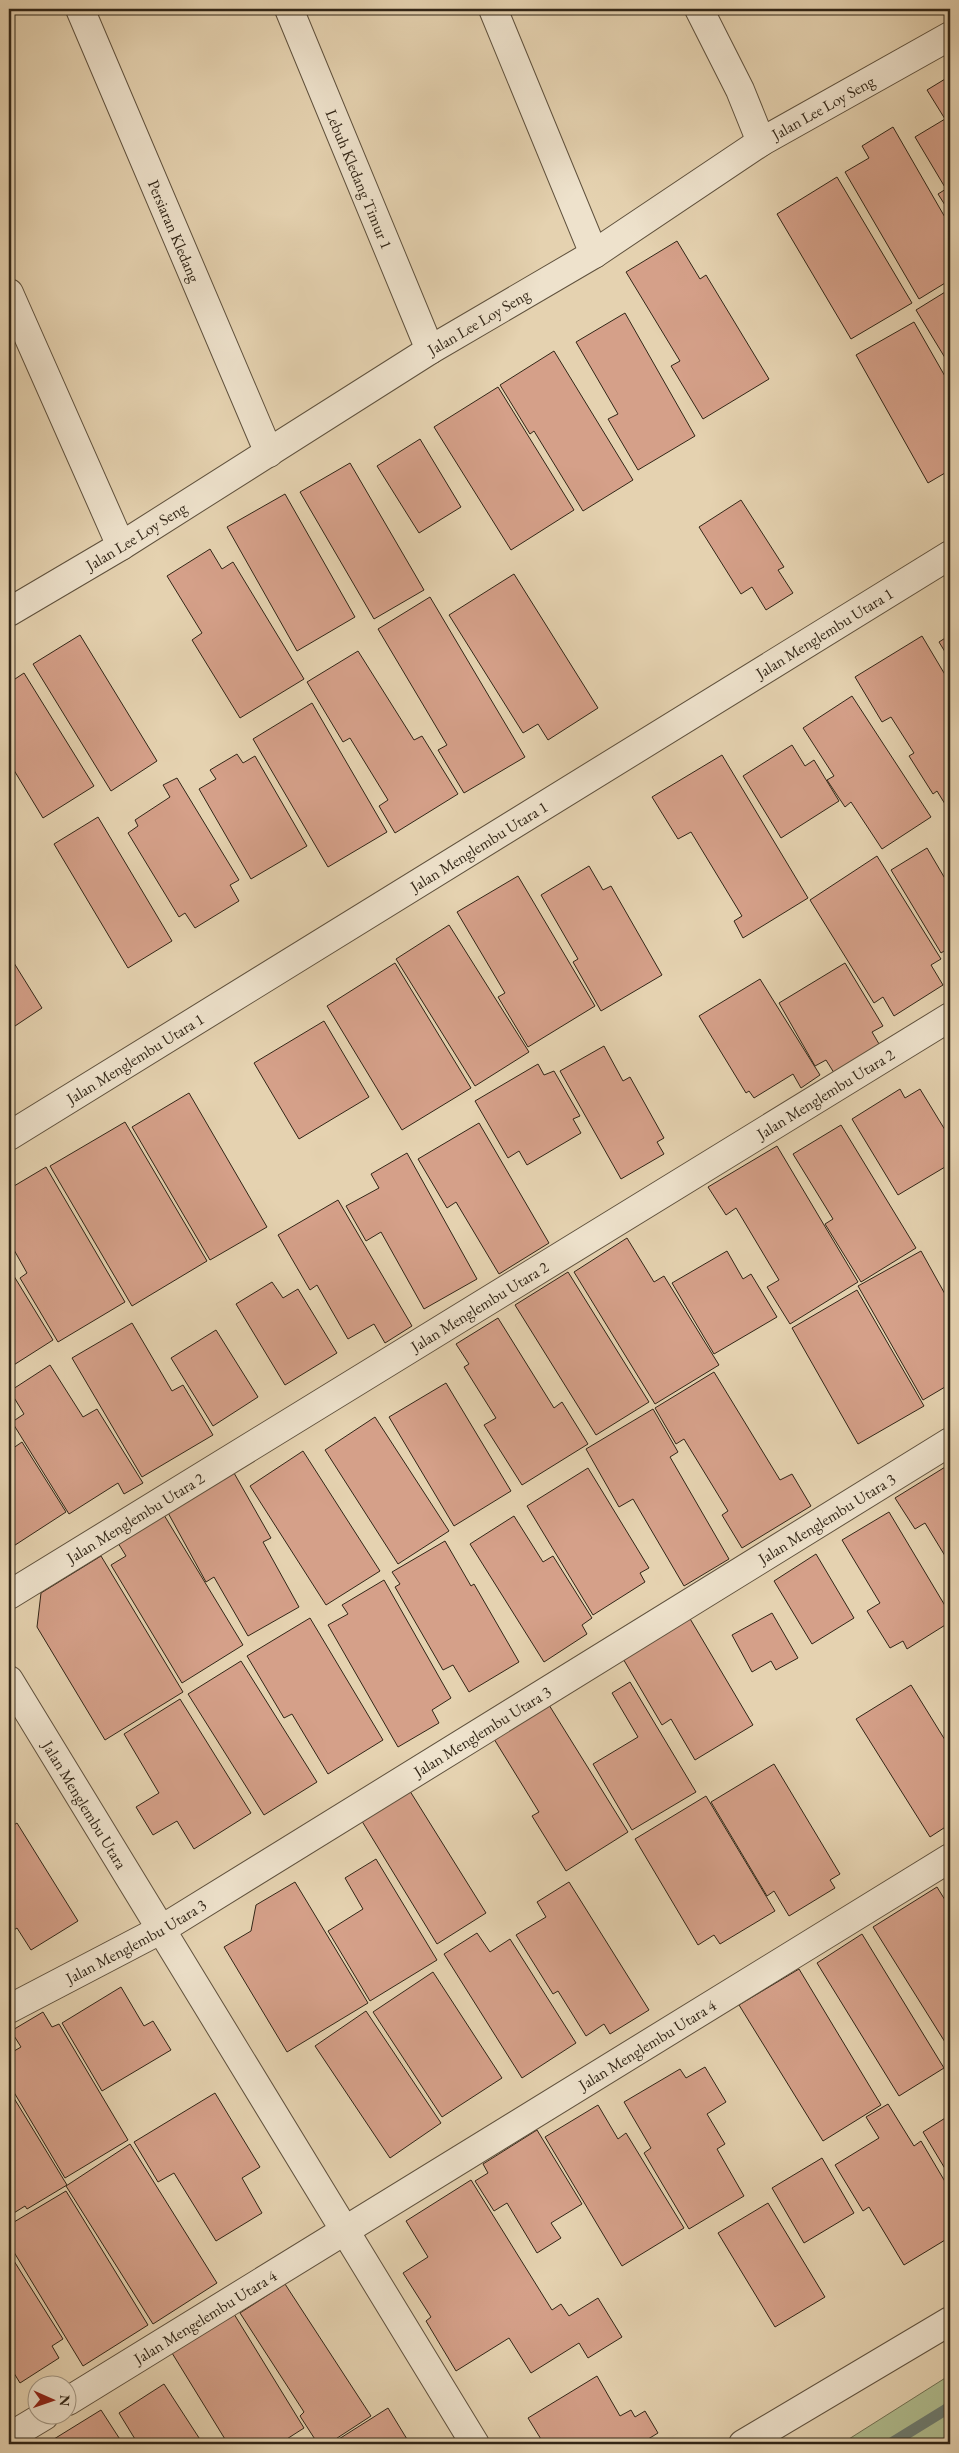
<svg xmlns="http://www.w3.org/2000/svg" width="959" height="2453" font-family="'EB Garamond',serif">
  <rect width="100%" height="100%" fill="#e5d2b0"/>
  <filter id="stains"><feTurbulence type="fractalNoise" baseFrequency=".004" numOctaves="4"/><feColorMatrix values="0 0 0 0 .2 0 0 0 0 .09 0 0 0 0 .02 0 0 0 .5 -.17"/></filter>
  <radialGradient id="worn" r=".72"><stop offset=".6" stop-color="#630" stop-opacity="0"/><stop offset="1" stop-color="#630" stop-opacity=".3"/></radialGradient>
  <path fill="#b0bd8f" stroke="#717253" d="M 950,2375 L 950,2444 L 841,2444 Z"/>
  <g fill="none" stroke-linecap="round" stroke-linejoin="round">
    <path stroke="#6e7d72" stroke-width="11" d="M 890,2444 L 950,2407"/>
  </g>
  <g fill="#d5a089" stroke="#322617">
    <path d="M 950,76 L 950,213 L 938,194 L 946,189 L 915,137 L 945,119 L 927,90 Z"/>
    <path d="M 893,127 L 950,226 L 950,280 L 919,299 L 845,172 L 869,158 L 862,146 Z"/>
    <path d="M 837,177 L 912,303 L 851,339 L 777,214 Z"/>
    <path d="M 677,241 L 700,279 L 706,275 L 769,379 L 703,419 L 671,366 L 680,361 L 626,272 Z"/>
    <path d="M 950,289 L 950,366 L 916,310 Z"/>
    <path d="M 625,313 L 695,436 L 638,470 L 608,419 L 618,414 L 576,342 Z"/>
    <path d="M 914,322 L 950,385 L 950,470 L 928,483 L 856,355 Z"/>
    <path d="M 554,351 L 633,480 L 583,511 L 534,431 L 530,434 L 500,385 Z"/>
    <path d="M 498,387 L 574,510 L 511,550 L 434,427 Z"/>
    <path d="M 420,439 L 461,507 L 419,533 L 377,466 Z"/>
    <path d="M 350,463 L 424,590 L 374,619 L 300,492 Z"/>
    <path d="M 285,494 L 355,617 L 297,651 L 227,527 Z"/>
    <path d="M 741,500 L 784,567 L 778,570 L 793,593 L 766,610 L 752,587 L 741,594 L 699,527 Z"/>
    <path d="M 210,549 L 222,569 L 233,562 L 304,679 L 240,718 L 192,640 L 202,633 L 167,576 Z"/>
    <path d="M 514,574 L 598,708 L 548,740 L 538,724 L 523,733 L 449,615 Z"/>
    <path d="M 430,597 L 525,757 L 464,793 L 438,750 L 447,745 L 378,629 Z"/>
    <path d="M 80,635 L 157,761 L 111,791 L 33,664 Z"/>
    <path d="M 950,635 L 950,660 L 939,642 Z"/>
    <path d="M 922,636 L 950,683 L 950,801 L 945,804 L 937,791 L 933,794 L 909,756 L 914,753 L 891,717 L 882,722 L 855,677 Z"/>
    <path d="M 358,651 L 414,740 L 422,736 L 458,794 L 395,833 L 379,806 L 388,800 L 350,738 L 343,742 L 307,682 Z"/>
    <path d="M 24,673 L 94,786 L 43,818 L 9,762 L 9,683 Z"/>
    <path d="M 852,696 L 931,817 L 882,849 L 851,802 L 845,807 L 827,780 L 834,776 L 803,728 Z"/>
    <path d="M 312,703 L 387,832 L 328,867 L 253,739 Z"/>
    <path d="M 792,745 L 805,766 L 814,760 L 839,801 L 781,838 L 743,776 Z"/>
    <path d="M 237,754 L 243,763 L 255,756 L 307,846 L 251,879 L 199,789 L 216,779 L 210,770 Z"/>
    <path d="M 722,755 L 808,898 L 743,938 L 734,921 L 742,916 L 691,832 L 678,839 L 652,797 Z"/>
    <path d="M 177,778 L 239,880 L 230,885 L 239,901 L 195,928 L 185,913 L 179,917 L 128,833 L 138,826 L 135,820 L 170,797 L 163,785 Z"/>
    <path d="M 98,817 L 172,941 L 128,968 L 54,844 Z"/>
    <path d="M 927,848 L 950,887 L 950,947 L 941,953 L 891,870 Z"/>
    <path d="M 877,856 L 941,959 L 931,965 L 943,985 L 894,1016 L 883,997 L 874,1003 L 810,900 Z"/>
    <path d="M 589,866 L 603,890 L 611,886 L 662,975 L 601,1011 L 573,962 L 578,959 L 541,895 Z"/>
    <path d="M 518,876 L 595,1006 L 528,1047 L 498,997 L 505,993 L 457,912 Z"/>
    <path d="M 449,925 L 529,1052 L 475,1086 L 396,959 Z"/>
    <path d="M 9,955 L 42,1008 L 9,1030 Z"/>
    <path d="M 395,963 L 471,1088 L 402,1130 L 327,1006 Z"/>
    <path d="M 845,963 L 883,1026 L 872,1032 L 882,1049 L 836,1076 L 826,1060 L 815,1066 L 779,1003 Z"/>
    <path d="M 760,979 L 820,1075 L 801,1088 L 793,1074 L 754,1098 L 749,1091 L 746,1093 L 699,1016 Z"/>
    <path d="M 324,1021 L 369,1097 L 299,1139 L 254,1063 Z"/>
    <path d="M 604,1046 L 623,1081 L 630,1077 L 664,1138 L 657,1142 L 664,1154 L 621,1179 L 560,1071 Z"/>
    <path d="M 538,1064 L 544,1075 L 554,1071 L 580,1116 L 573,1119 L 581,1133 L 527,1165 L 519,1151 L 508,1158 L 475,1101 Z"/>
    <path d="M 900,1089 L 905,1098 L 920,1089 L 950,1138 L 950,1164 L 898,1195 L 852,1119 Z"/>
    <path d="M 189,1093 L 267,1227 L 210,1260 L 132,1127 Z"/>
    <path d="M 125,1122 L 207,1261 L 132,1306 L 50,1166 Z"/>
    <path d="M 479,1123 L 549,1243 L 499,1274 L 456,1202 L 447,1208 L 418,1159 Z"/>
    <path d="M 841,1125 L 916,1248 L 861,1282 L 825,1224 L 833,1219 L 793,1154 Z"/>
    <path d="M 777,1146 L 858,1282 L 790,1324 L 767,1287 L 779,1280 L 736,1208 L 726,1215 L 708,1187 Z"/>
    <path d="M 407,1153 L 477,1279 L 424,1309 L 381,1232 L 366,1241 L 346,1206 L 379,1188 L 371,1174 Z"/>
    <path d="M 46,1167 L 125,1302 L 58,1342 L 20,1278 L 27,1273 L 9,1241 L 9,1189 Z"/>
    <path d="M 338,1200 L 412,1326 L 385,1343 L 374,1324 L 348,1339 L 317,1285 L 310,1290 L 278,1235 Z"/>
    <path d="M 627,1238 L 654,1282 L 664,1276 L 719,1365 L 655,1404 L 574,1272 Z"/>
    <path d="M 727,1251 L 743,1279 L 751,1274 L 777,1317 L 714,1354 L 672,1283 Z"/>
    <path d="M 921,1251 L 950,1303 L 950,1384 L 923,1400 L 858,1286 Z"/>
    <path d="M 9,1268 L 53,1340 L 9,1368 Z"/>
    <path d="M 568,1272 L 649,1402 L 596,1435 L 515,1305 Z"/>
    <path d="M 272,1282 L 283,1298 L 298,1289 L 337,1353 L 285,1385 L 236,1304 Z"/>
    <path d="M 857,1290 L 924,1406 L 858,1444 L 792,1328 Z"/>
    <path d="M 498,1318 L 554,1408 L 562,1402 L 588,1444 L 522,1485 L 484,1425 L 496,1418 L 464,1367 L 469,1364 L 456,1344 Z"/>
    <path d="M 132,1323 L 172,1391 L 183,1385 L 213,1435 L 142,1477 L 72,1358 Z"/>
    <path d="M 216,1330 L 258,1397 L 213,1426 L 171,1358 Z"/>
    <path d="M 50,1365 L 83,1417 L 97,1409 L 143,1483 L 124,1494 L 118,1483 L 69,1514 L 12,1422 L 24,1414 L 10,1391 Z"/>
    <path d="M 714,1372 L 780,1480 L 792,1474 L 811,1506 L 742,1548 L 722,1515 L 728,1511 L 684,1439 L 676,1444 L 655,1408 Z"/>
    <path d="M 446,1383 L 511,1491 L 454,1526 L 389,1417 Z"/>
    <path d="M 653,1409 L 678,1452 L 670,1457 L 729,1559 L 684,1586 L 633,1499 L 619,1507 L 586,1449 Z"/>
    <path d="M 375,1417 L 449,1531 L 398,1564 L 325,1450 Z"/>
    <path d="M 22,1442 L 66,1512 L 9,1549 L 9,1451 Z"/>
    <path d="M 303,1451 L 380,1571 L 326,1605 L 250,1486 Z"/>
    <path d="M 950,1464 L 950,1564 L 925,1523 L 915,1529 L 895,1498 Z"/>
    <path d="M 588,1468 L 649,1568 L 640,1573 L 645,1582 L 593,1615 L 527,1506 Z"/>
    <path d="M 234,1473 L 271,1538 L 263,1542 L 299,1607 L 248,1636 L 214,1577 L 206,1582 L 167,1511 Z"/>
    <path d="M 889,1512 L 950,1614 L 950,1622 L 907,1649 L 903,1641 L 890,1648 L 867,1611 L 880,1603 L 842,1540 Z"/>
    <path d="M 164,1515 L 243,1645 L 182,1683 L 111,1565 L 126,1556 L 118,1543 Z"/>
    <path d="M 514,1516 L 543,1562 L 553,1556 L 592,1618 L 582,1625 L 587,1634 L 544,1662 L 470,1544 Z"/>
    <path d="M 445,1541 L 471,1586 L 474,1584 L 519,1662 L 469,1692 L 453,1665 L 443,1670 L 395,1587 L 400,1584 L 392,1572 Z"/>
    <path d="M 816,1554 L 854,1618 L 812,1644 L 774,1581 Z"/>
    <path d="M 101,1556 L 183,1692 L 105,1740 L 37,1627 L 41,1593 Z"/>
    <path d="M 384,1580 L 451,1698 L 432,1710 L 439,1723 L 398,1747 L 328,1625 L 348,1614 L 342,1605 Z"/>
    <path d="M 772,1613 L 798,1658 L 776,1670 L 771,1661 L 752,1672 L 732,1635 Z"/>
    <path d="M 689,1617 L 753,1725 L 695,1760 L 671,1719 L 662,1725 L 622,1657 Z"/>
    <path d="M 310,1618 L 383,1740 L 328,1774 L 292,1714 L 284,1718 L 247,1656 Z"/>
    <path d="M 241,1661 L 317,1782 L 264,1815 L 188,1694 Z"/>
    <path d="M 630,1682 L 696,1792 L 632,1830 L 593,1764 L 638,1737 L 612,1693 Z"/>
    <path d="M 911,1685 L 950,1748 L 950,1824 L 930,1837 L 856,1719 Z"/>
    <path d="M 180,1699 L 251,1813 L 194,1849 L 177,1821 L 153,1835 L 136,1807 L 159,1793 L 124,1734 Z"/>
    <path d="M 549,1705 L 628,1832 L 566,1871 L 532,1816 L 539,1812 L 494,1739 Z"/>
    <path d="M 774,1764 L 840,1874 L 830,1880 L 835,1888 L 789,1916 L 774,1891 L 767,1896 L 711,1802 Z"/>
    <path d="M 408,1788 L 486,1913 L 437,1944 L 360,1818 Z"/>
    <path d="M 706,1796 L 775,1911 L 720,1944 L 714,1935 L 698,1945 L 635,1839 Z"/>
    <path d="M 17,1823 L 78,1921 L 31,1950 L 17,1928 L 9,1933 L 9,1828 Z"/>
    <path d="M 376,1859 L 437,1960 L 370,2001 L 328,1931 L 363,1909 L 345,1878 Z"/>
    <path d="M 295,1882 L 368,2003 L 287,2052 L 224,1947 L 251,1931 L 256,1905 Z"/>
    <path d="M 569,1882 L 649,2010 L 610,2034 L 604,2024 L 586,2036 L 558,1991 L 553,1994 L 516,1935 L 546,1917 L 537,1902 Z"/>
    <path d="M 937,1887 L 950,1908 L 950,2050 L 873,1927 Z"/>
    <path d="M 477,1933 L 490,1952 L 510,1939 L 576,2043 L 522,2078 L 444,1954 Z"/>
    <path d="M 862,1934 L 944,2068 L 899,2096 L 817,1963 Z"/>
    <path d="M 799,1969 L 881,2105 L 823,2141 L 739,2005 Z"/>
    <path d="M 433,1972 L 502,2078 L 442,2117 L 373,2012 Z"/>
    <path d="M 121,1987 L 144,2026 L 153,2021 L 171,2050 L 102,2091 L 62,2023 Z"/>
    <path d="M 366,2011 L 441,2123 L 390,2158 L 315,2046 Z"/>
    <path d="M 43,2012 L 52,2027 L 59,2024 L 128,2140 L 65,2178 L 9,2084 L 9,2054 L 21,2047 L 11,2031 Z"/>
    <path d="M 705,2067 L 726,2102 L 707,2114 L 725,2144 L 717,2149 L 744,2196 L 689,2229 L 644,2153 L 651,2148 L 624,2102 L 680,2069 L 686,2078 Z"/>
    <path d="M 9,2090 L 67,2185 L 27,2209 L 25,2206 L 9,2216 Z"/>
    <path d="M 215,2093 L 260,2167 L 242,2178 L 262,2213 L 216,2241 L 174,2173 L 158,2182 L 134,2142 Z"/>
    <path d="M 888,2104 L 914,2146 L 921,2141 L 950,2190 L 950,2237 L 904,2265 L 869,2207 L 863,2211 L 835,2165 L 879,2138 L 866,2117 Z"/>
    <path d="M 598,2105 L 618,2139 L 626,2133 L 684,2228 L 622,2266 L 545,2137 Z"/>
    <path d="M 950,2115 L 950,2177 L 923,2132 Z"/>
    <path d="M 537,2130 L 582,2204 L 551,2223 L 561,2238 L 537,2253 L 507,2203 L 494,2211 L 475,2181 L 488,2173 L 483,2164 Z"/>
    <path d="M 130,2144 L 217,2283 L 153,2324 L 66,2186 Z"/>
    <path d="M 822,2158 L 854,2213 L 804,2243 L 772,2188 Z"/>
    <path d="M 471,2180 L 552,2310 L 561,2304 L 569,2316 L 598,2298 L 622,2337 L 588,2358 L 579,2343 L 531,2373 L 509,2338 L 456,2371 L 426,2321 L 431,2317 L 403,2273 L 428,2257 L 406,2221 Z"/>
    <path d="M 66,2191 L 148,2325 L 83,2366 L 9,2244 L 9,2225 Z"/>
    <path d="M 768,2203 L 825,2297 L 775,2327 L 718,2233 Z"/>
    <path d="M 9,2253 L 63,2339 L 52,2346 L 59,2358 L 20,2383 L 9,2365 Z"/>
    <path d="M 285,2284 L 371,2416 L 328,2444 L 318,2444 L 300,2416 L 304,2412 L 240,2313 Z"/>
    <path d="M 234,2314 L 304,2428 L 279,2444 L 257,2444 L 255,2441 L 251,2444 L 228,2444 L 172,2353 Z"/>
    <path d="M 597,2376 L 620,2416 L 631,2410 L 635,2417 L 645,2411 L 658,2433 L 640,2444 L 544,2444 L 528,2418 Z"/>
    <path d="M 164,2384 L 203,2444 L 138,2444 L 119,2413 Z"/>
    <path d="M 388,2408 L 410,2444 L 331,2444 Z"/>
    <path d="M 101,2410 L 123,2444 L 57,2444 L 54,2439 Z"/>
  </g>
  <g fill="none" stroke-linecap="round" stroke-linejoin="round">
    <defs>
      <g id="minor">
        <path id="s1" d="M 80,9 L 269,453"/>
        <path id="s2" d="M 289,9 L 430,350"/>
        <path d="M 493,9 L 594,254"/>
        <path d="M 699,9 L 740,90 L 761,142"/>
        <path d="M 9,293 L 121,546"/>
        <path id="s3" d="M 9,612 L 121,546 L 430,350 L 594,254 L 761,142 L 950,36"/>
        <path id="s4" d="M 9,1136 L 950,555"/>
        <path id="s5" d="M 9,1595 L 950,1017"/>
        <path id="s6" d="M 9,1680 L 475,2444"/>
        <path id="s7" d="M 9,2009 L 162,1929 L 950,1442"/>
        <path id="s8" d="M 68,2401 L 950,1858"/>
        <path d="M 9,2437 L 44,2416"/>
        <path d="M 743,2444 L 950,2321"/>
      </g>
    </defs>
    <use href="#minor" stroke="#5f513d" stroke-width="30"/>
    <use href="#minor" stroke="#eee2cc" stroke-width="28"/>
  </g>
  <g text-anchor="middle" stroke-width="4" stroke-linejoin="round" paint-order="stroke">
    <g font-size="16" fill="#322617" stroke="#eee2cc">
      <text dy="6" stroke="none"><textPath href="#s3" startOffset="958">Jalan Lee Loy Seng</textPath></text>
      <text dy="6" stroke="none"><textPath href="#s2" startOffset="184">Lebuh Kledang Timur 1</textPath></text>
      <text dy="6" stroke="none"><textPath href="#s1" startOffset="241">Persiaran Kledang</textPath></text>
      <text dy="6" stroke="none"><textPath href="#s3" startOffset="552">Jalan Lee Loy Seng</textPath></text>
      <text dy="6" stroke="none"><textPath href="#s3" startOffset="148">Jalan Lee Loy Seng</textPath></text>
      <text dy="6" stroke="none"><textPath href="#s4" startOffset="958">Jalan Menglembu Utara 1</textPath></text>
      <text dy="6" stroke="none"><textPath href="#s4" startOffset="552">Jalan Menglembu Utara 1</textPath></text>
      <text dy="6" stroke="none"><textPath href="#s4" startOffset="148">Jalan Menglembu Utara 1</textPath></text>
      <text dy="6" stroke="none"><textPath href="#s5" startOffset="958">Jalan Menglembu Utara 2</textPath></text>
      <text dy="6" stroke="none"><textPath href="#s5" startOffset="552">Jalan Menglembu Utara 2</textPath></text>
      <text dy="6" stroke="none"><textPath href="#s5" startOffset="148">Jalan Menglembu Utara 2</textPath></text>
      <text dy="6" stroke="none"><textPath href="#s7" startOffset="954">Jalan Menglembu Utara 3</textPath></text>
      <text dy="6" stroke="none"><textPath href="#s7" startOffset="549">Jalan Menglembu Utara 3</textPath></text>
      <text dy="6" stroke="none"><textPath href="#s6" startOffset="146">Jalan Menglembu Utara</textPath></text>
      <text dy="6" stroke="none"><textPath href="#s7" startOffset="144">Jalan Menglembu Utara 3</textPath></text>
      <text dy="6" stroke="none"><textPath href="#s8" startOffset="680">Jalan Menglembu Utara 4</textPath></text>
      <text dy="6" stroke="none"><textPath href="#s8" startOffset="161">Jalan Mengelembu Utara 4</textPath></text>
    </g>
  </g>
  <rect width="959" height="2453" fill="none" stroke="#e5d2b0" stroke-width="30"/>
  <rect x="10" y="10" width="939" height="2433" fill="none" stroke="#322617" stroke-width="2.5"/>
  <rect x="15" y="15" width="929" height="2423" fill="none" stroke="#322617"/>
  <g transform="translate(52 2400) rotate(92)"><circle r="24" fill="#eee2cc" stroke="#a39784"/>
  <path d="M0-4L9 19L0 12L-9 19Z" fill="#8f2418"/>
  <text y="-8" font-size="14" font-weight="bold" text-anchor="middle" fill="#322617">N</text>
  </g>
  <rect width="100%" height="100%" filter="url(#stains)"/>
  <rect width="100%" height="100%" fill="url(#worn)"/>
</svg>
